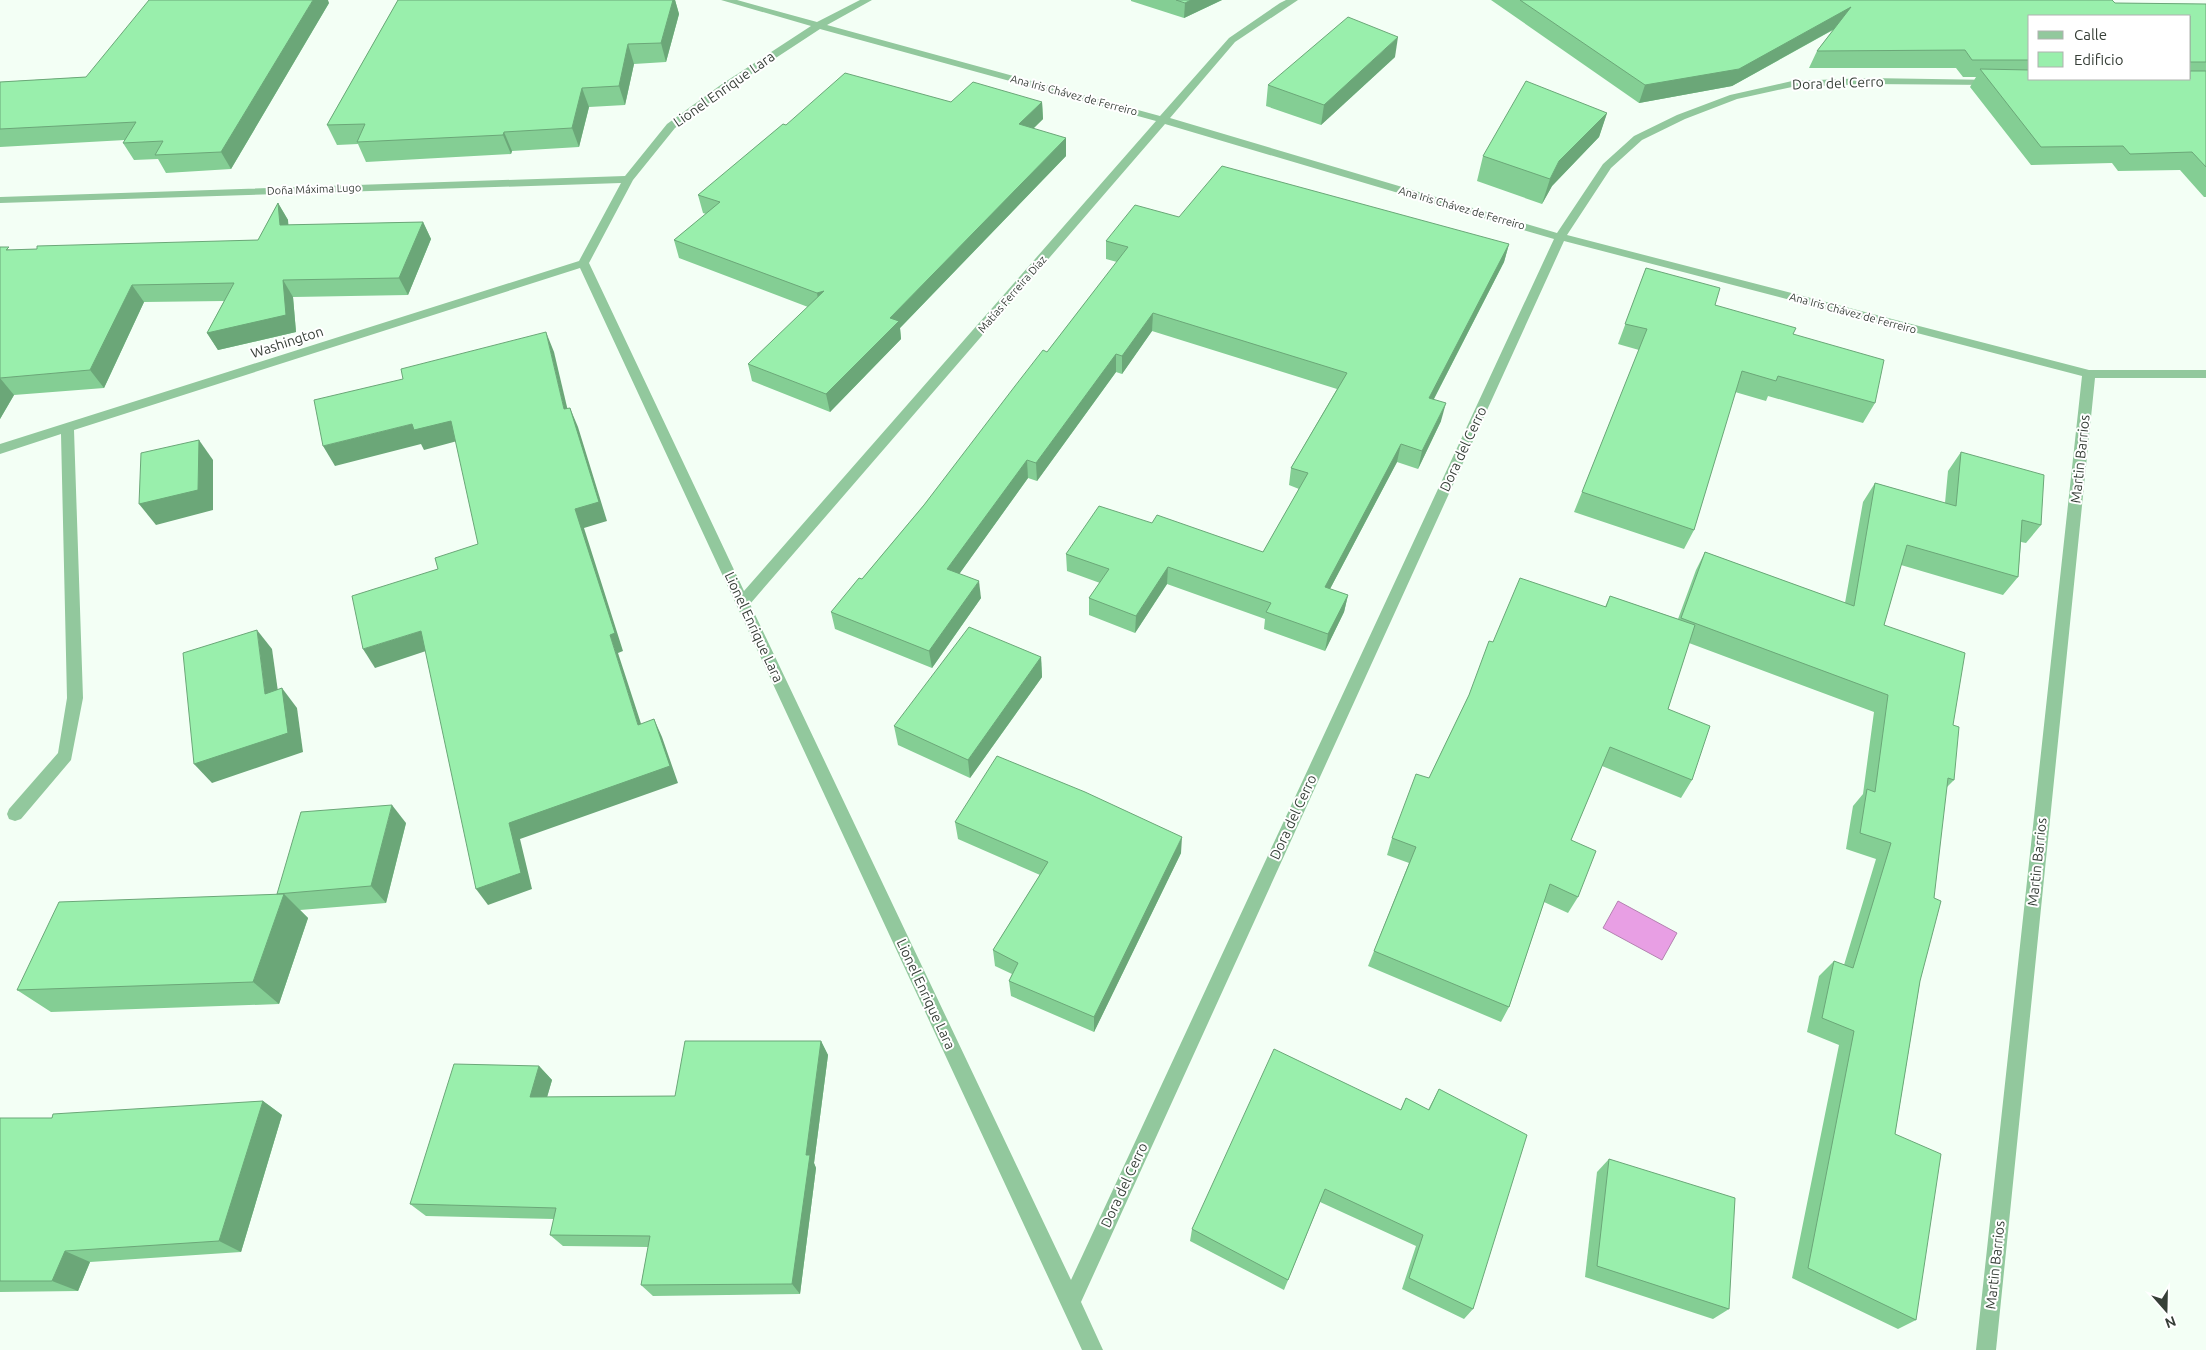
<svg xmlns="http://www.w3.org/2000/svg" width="2206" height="1350" font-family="Ubuntu,sans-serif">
  <rect width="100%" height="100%" fill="#f3fff5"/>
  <path fill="#e89fe4" stroke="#b382b0" d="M 1618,901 L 1677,933 L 1662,960 L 1603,928 Z"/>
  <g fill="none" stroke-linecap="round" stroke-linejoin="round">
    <path fill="#92c89d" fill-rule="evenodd" d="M 721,0 L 737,0 L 817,22 L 860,0 L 872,0 L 827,25 L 1160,116 L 1229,38 L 1280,3 L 1286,0 L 1298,0 L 1235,42 L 1170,118 L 1557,233 L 1603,164 L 1634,136 L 1677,115 L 1730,95 L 1792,81 L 1868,78 L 1996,80 L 1996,84 L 1992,85 L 1868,84 L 1792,87 L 1737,99 L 1685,119 L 1642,140 L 1611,168 L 1567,235 L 2089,370 L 2206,370 L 2206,378 L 2095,378 L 1996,1350 L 1976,1350 L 2082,376 L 1564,241 L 1081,1302 L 1103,1350 L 1082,1350 L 580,268 L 74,430 L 83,698 L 71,760 L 21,819 L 15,821 L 9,819 L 7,814 L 9,809 L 58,753 L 67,698 L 61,434 L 0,454 L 0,444 L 579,261 L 621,183 L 0,203 L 0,197 L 625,176 L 667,124 L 722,84 L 811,26 ZM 820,29 L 1156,121 L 744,591 L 589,263 L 633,180 L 675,128 L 730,88 ZM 1165,124 L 1554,239 L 1071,1280 L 750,604 Z"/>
  </g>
  <g fill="#84ce94" fill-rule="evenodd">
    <path d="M 398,0 L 675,0 L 679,14 L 666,62 L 634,64 L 625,105 L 589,107 L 579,147 L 512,151 L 511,154 L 366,162 L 358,144 L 337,145 L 327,125 Z"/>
    <path d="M 1131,0 L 1222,0 L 1184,18 L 1131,1 Z"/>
    <path d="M 1491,0 L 2112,0 L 2115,3 L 2206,4 L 2206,197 L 2204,197 L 2180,170 L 2118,171 L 2112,163 L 2031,165 L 1970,87 L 1976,77 L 1963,77 L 1956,68 L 1809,68 L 1817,51 L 1833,30 L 1732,86 L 1639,103 ZM 2030,16 L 2190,16 L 2190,79 L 2030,79 Z"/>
    <path d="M 329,3 L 231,169 L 166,173 L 158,159 L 134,160 L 123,143 L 125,140 L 0,147 L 0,82 L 86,77 Z"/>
    <path d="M 1395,57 L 1321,125 L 1266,106 L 1268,85 Z"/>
    <path d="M 951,102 L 1042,102 L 1043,119 L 1034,128 L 1066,156 L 900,328 L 901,339 L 830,412 L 752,381 L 748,364 L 808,307 L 679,258 L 674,240 L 706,214 L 703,213 L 698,195 L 786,125 Z"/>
    <path d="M 1607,113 L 1599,137 L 1552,186 L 1542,204 L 1477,181 L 1483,156 Z"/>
    <path d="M 278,203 L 288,220 L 288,225 L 423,222 L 431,239 L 408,295 L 293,297 L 296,332 L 218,350 L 207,333 L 224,301 L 144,302 L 104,388 L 14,395 L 0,419 L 0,247 L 11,250 L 37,249 L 258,240 Z"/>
    <path d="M 1179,217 L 1509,244 L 1504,262 L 1434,399 L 1441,421 L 1418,469 L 1397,462 L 1330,589 L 1348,595 L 1344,612 L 1325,651 L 1264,629 L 1265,619 L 1167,584 L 1135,633 L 1089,615 L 1089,598 L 1100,583 L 1067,571 L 1066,554 L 1152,523 L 1263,552 L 1299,489 L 1289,485 L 1291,468 L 1337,389 L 1152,331 L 1122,374 L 1116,372 L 1037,481 L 1028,478 L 959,574 L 981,598 L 932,668 L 835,629 L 831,612 L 862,579 L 924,505 L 1047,352 L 1117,262 L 1106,259 L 1106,241 Z"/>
    <path d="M 1646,268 L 1715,305 L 1793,334 L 1875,403 L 1863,423 L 1768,396 L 1766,401 L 1735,392 L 1694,530 L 1684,549 L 1574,512 L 1639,350 L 1618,344 Z"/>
    <path d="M 1961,452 L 2041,525 L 2026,543 L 2021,542 L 2018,577 L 2003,595 L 1901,565 L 1884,625 L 1953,725 L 1954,780 L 1946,788 L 1920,981 L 1895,1134 L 1916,1320 L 1898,1329 L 1792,1278 L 1839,1045 L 1807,1032 L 1819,976 L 1834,961 L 1844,965 L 1876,859 L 1846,849 L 1853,806 L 1863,794 L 1874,712 L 1689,643 L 1668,709 L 1692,780 L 1681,798 L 1602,766 L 1571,840 L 1578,897 L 1568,913 L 1544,902 L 1509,1007 L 1501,1022 L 1368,966 L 1409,863 L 1387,855 L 1392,838 L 1429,778 L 1469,695 L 1493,642 L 1605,607 L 1610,596 L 1678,619 L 1696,570 L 1705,552 L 1845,603 L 1863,502 L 1875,483 L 1945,503 L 1948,471 Z"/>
    <path d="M 1041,657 L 1042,677 L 970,778 L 898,745 L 894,726 Z"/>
    <path d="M 955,822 L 1181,853 L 1094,1032 L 1011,996 L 1009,981 L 1012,974 L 995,966 L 993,950 L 1040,875 L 958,839 Z"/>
    <path d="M 406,823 L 386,903 L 300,910 L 308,918 L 279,1004 L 51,1012 L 17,990 L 277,894 Z"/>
    <path d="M 821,1041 L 828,1055 L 814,1163 L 816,1168 L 800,1294 L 653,1296 L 641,1285 L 648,1247 L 563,1246 L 550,1235 L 554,1219 L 426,1216 L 410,1204 L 539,1066 L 552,1080 L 547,1097 L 675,1096 Z"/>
    <path d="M 1439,1089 L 1473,1309 L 1464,1319 L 1402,1289 L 1416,1246 L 1320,1202 L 1284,1290 L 1190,1241 L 1192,1229 L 1401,1109 L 1406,1098 L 1428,1110 Z"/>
    <path d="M 263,1101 L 282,1115 L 241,1252 L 90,1262 L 78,1291 L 0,1292 L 0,1118 L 52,1118 Z"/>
    <path d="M 1609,1159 L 1729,1309 L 1713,1319 L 1585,1277 L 1597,1172 Z"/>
  </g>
  <g fill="#6ba778">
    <path d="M 313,0 L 328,0 L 329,3 L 231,169 L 221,152 Z"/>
    <path d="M 673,0 L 675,0 L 679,14 L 666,62 L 661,43 Z"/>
    <path d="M 1191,0 L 1222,0 L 1184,18 L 1185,3 Z"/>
    <path d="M 1851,7 L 1843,24 L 1732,86 L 1639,103 L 1645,85 Z"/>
    <path d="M 1398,37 L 1395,57 L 1321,125 L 1324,105 Z"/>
    <path d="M 628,44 L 634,64 L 625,105 L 619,86 Z"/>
    <path d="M 582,88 L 589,107 L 579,147 L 572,128 Z"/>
    <path d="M 1042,102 L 1043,119 L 1020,141 L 1019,124 Z"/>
    <path d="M 1607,113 L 1599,137 L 1552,186 L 1542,204 L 1550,179 L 1559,161 Z"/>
    <path d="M 504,132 L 512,151 L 511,154 L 503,135 Z"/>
    <path d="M 1066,138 L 1066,156 L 900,328 L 901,339 L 830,412 L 826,394 L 890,318 Z"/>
    <path d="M 278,203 L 288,220 L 290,243 L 280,225 Z"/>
    <path d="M 423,222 L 431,239 L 408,295 L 399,278 Z"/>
    <path d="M 1509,244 L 1504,262 L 1425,416 L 1429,398 Z"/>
    <path d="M 283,280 L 293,297 L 296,332 L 218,350 L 207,333 Z"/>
    <path d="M 132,285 L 144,302 L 104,388 L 90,370 Z"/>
    <path d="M 824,291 L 820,311 L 817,293 Z"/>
    <path d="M 1153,313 L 1152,331 L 1122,374 L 1122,356 Z"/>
    <path d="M 546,332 L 554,352 L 572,428 L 564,409 Z"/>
    <path d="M 1116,354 L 1116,372 L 1037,481 L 1036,463 Z"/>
    <path d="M 0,378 L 14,395 L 0,419 Z"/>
    <path d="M 1446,403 L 1441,421 L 1418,469 L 1422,451 Z"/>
    <path d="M 570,408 L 578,427 L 607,521 L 584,528 L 623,651 L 618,653 L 647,742 L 638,725 L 610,635 L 575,509 Z"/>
    <path d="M 451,421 L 461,440 L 424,450 L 421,444 L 335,466 L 323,446 L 412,424 Z"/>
    <path d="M 199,440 L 213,460 L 213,510 L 156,525 L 139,504 Z"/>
    <path d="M 1401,444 L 1397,462 L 1322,604 L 1325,587 Z"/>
    <path d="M 1027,460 L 1028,478 L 950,587 L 947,569 Z"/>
    <path d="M 1168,567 L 1167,584 L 1135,633 L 1136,616 Z"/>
    <path d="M 979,581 L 981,598 L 932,668 L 929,651 Z"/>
    <path d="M 1348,595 L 1344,612 L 1325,651 L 1328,634 Z"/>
    <path d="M 257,630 L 272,649 L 281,713 L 265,694 Z"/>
    <path d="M 421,631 L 432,649 L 375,668 L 363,649 Z"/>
    <path d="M 1041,657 L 1042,677 L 970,778 L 968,760 Z"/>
    <path d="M 282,688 L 297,708 L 303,752 L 212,783 L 194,764 Z"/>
    <path d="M 654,719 L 662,737 L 678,783 L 520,839 L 532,889 L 488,905 L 476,889 L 509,823 Z"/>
    <path d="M 392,805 L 406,823 L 386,903 L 371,886 Z"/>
    <path d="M 1182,837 L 1181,853 L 1094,1032 L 1094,1017 Z"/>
    <path d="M 284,894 L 308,918 L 279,1004 L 253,982 Z"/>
    <path d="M 821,1041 L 828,1055 L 814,1163 L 816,1168 L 800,1294 L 792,1284 L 806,1155 Z"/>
    <path d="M 539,1066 L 552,1080 L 543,1111 L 530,1097 Z"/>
    <path d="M 263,1101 L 282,1115 L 241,1252 L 219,1241 Z"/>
    <path d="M 65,1251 L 90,1262 L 78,1291 L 52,1281 Z"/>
  </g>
  <g fill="#99efac" stroke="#6ba778">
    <path d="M 149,0 L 313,0 L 221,152 L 155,155 L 163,141 L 123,143 L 136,122 L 0,129 L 0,82 L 86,77 Z"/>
    <path d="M 398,0 L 673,0 L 661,43 L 628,44 L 619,86 L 582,88 L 572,128 L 504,132 L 503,135 L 357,142 L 365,124 L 327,125 Z"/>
    <path d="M 1176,0 L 1191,0 L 1185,3 Z"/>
    <path d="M 1520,0 L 2112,0 L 2115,3 L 2206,4 L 2206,62 L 2190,62 L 2190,16 L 2030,16 L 2030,60 L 1972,60 L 1965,50 L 1817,51 L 1851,7 L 1739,69 L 1645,85 Z"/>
    <path d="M 1348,17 L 1398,37 L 1324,105 L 1268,85 Z"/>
    <path d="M 1980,69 L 2030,70 L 2030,79 L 2190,79 L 2190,71 L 2206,71 L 2206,167 L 2192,152 L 2130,154 L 2123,146 L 2041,147 Z"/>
    <path d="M 845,73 L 951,102 L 973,82 L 1042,102 L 1019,124 L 1066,138 L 890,318 L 899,321 L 826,394 L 748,364 L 824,291 L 817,293 L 674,240 L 720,202 L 698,195 L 783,124 L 786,125 Z"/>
    <path d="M 1526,81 L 1607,113 L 1559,161 L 1550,179 L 1483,156 Z"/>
    <path d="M 1222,166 L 1509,244 L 1429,398 L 1446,403 L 1422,451 L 1401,444 L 1325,587 L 1348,595 L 1328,634 L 1266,612 L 1271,603 L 1168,567 L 1136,616 L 1089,598 L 1109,569 L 1066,554 L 1099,506 L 1152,523 L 1157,515 L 1263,552 L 1308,473 L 1291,468 L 1347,373 L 1153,313 L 1122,356 L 1116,354 L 1036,463 L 1027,460 L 947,569 L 979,581 L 929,651 L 831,612 L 859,578 L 862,579 L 924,505 L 1015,386 L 1043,350 L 1047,352 L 1128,247 L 1106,241 L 1135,205 L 1179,217 Z"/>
    <path d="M 278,203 L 280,225 L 423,222 L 399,278 L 283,280 L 286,315 L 207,333 L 234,283 L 132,285 L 90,370 L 0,378 L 0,247 L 9,247 L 6,250 L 37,249 L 37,246 L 258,240 Z"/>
    <path d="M 1646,268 L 1720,288 L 1715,305 L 1796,328 L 1793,334 L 1884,360 L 1875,403 L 1778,376 L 1776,381 L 1742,371 L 1694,530 L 1582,492 L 1647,329 L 1625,324 Z"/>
    <path d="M 546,332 L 564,409 L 570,408 L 599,502 L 575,509 L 615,633 L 610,635 L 638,725 L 654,719 L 670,766 L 509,823 L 521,873 L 476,889 L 421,631 L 363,649 L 352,596 L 438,569 L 435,558 L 478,544 L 451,421 L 414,430 L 412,424 L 323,446 L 314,400 L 403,379 L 401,369 Z"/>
    <path d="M 199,440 L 198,490 L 139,504 L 141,453 Z"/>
    <path d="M 1961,452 L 2044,475 L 2041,525 L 2022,520 L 2018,577 L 1907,545 L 1884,625 L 1965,653 L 1953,725 L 1959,727 L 1954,780 L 1948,778 L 1934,898 L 1941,901 L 1920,981 L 1895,1134 L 1941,1154 L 1916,1320 L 1808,1268 L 1854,1031 L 1822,1018 L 1834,961 L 1853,968 L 1891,843 L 1860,833 L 1867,789 L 1875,792 L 1888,695 L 1681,618 L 1705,552 L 1854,606 L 1875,483 L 1956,506 Z"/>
    <path d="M 1520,578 L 1606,607 L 1610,596 L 1695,625 L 1668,709 L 1710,726 L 1692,780 L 1610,747 L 1571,840 L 1596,851 L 1578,897 L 1550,884 L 1509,1007 L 1374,951 L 1416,847 L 1392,838 L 1416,774 L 1429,778 L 1469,695 L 1489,641 L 1493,642 Z"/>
    <path d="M 969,627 L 1041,657 L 968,760 L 894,726 Z"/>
    <path d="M 257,630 L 265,694 L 282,688 L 288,733 L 194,764 L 183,653 Z"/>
    <path d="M 997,756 L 1085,792 L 1182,837 L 1094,1017 L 1009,981 L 1018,963 L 993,950 L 1048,862 L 955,822 Z"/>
    <path d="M 392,805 L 371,886 L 277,894 L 301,812 Z"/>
    <path d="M 284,894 L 253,982 L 17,990 L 59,902 Z"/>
    <path d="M 685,1041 L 821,1041 L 806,1155 L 810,1155 L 792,1284 L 641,1285 L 650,1236 L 550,1235 L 556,1208 L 410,1204 L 454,1064 L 539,1066 L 530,1097 L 675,1096 Z"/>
    <path d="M 1274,1049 L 1401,1110 L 1406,1098 L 1429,1110 L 1439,1089 L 1527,1135 L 1473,1309 L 1409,1278 L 1423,1235 L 1325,1189 L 1288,1280 L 1192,1229 Z"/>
    <path d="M 263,1101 L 219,1241 L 65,1251 L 52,1281 L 0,1281 L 0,1118 L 52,1118 L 53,1114 Z"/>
    <path d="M 1609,1159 L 1735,1198 L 1729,1309 L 1597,1266 Z"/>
  </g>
  <g text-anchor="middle" stroke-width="4" stroke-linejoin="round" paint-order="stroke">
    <g font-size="11" fill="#373f38" stroke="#fff">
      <text transform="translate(1074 95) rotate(15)" y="4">Ana Iris Chávez de Ferreiro</text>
      <text transform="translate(314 189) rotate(-2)" y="4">Doña Máxima Lugo</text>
      <text transform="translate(1462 208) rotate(16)" y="4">Ana Iris Chávez de Ferreiro</text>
      <text transform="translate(1012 294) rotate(-49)" y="4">Matías Ferreira Díaz</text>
      <text transform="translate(1853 313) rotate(15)" y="4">Ana Iris Chávez de Ferreiro</text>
    </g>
    <g font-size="14" fill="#373f38" stroke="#fff">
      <text transform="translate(1838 83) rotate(-2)" y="5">Dora del Cerro</text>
      <text transform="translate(724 89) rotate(-35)" y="5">Lionel Enrique Lara</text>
      <text transform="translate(287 342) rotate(-18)" y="5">Washington</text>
      <text transform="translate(1463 449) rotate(-65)" y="5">Dora del Cerro</text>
      <text transform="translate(2080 459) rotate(-84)" y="5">Martin Barrios</text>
      <text transform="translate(754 627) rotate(65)" y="5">Lionel Enrique Lara</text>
      <text transform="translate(1293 817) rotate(-65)" y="5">Dora del Cerro</text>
      <text transform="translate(2037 862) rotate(-84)" y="5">Martin Barrios</text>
      <text transform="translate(926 994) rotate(65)" y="5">Lionel Enrique Lara</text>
      <text transform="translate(1124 1185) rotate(-65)" y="5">Dora del Cerro</text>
      <text transform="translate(1995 1265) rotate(-84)" y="5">Martin Barrios</text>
    </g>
  </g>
  <rect x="2028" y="15" width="162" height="65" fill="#ffffff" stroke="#afb2af"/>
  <rect x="2038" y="31" width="25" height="8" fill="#92c89d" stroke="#afb2af"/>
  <text x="2074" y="40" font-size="15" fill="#373f38">Calle</text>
  <rect x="2038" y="52" width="25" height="15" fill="#99efac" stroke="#afb2af"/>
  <text x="2074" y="65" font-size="15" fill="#373f38">Edificio</text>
  <g transform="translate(2166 1310) rotate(160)" stroke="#ffffff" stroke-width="4" paint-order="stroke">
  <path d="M0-4L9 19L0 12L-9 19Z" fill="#373f38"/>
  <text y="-8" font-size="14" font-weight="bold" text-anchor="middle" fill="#373f38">N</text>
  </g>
</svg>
